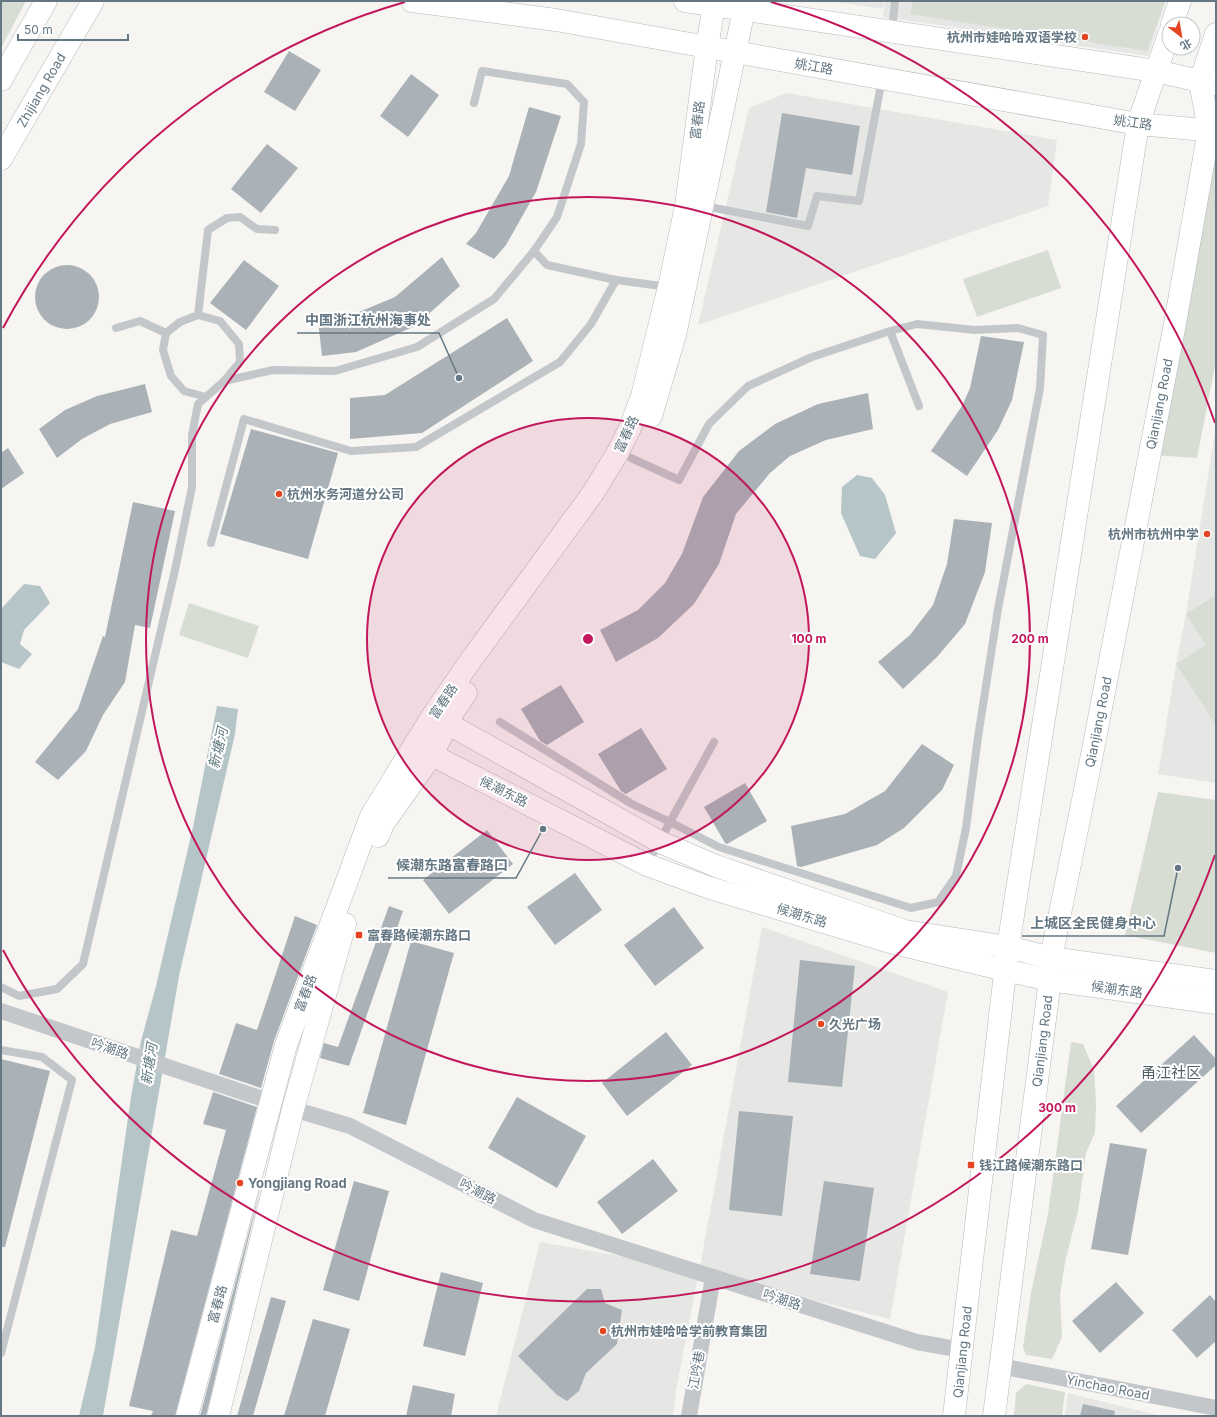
<svg xmlns="http://www.w3.org/2000/svg" width="1217" height="1417" font-family="Inter,'Noto Sans SC',sans-serif">
  <rect width="100%" height="100%" fill="#f6f5f2"/>
  <g fill="#e6e7e5">
    <path d="M 831,1 L 884,1 L 883,9 Z"/>
    <path d="M 885,1 L 1166,1 L 1148,56 L 883,17 Z"/>
    <path d="M 787,93 L 1057,140 L 1048,206 L 698,325 L 749,108 Z"/>
    <path d="M 1216,426 L 1216,783 L 1158,774 L 1176,664 L 1186,614 Z"/>
    <path d="M 762,927 L 948,992 L 890,1319 L 699,1272 L 676,1390 L 673,1416 L 496,1416 L 540,1242 L 688,1268 L 699,1272 Z"/>
    <path d="M 1068,1393 L 1161,1416 L 1065,1416 Z"/>
  </g>
  <g fill="#d7ddd3">
    <path d="M 1,1 L 26,1 L 1,48 Z"/>
    <path d="M 913,1 L 1165,1 L 1147,51 L 910,14 Z"/>
    <path d="M 1216,153 L 1216,361 L 1197,458 L 1154,455 Z"/>
    <path d="M 1048,250 L 1061,288 L 977,317 L 963,279 Z"/>
    <path d="M 1216,595 L 1216,725 L 1176,664 L 1206,645 L 1186,614 Z"/>
    <path d="M 189,603 L 259,626 L 248,658 L 179,635 Z"/>
    <path d="M 1158,792 L 1216,800 L 1216,953 L 1125,935 Z"/>
    <path d="M 1071,1042 L 1083,1044 L 1094,1070 L 1096,1104 L 1095,1132 L 1086,1153 L 1078,1211 L 1065,1262 L 1060,1295 L 1062,1337 L 1052,1359 L 1026,1355 L 1023,1347 L 1031,1293 L 1048,1214 Z"/>
    <path d="M 1026,1384 L 1065,1392 L 1062,1416 L 1014,1416 L 1016,1393 Z"/>
  </g>
  <g fill="#b6c5c7">
    <path d="M 857,475 L 872,478 L 885,495 L 896,533 L 875,559 L 860,556 L 841,513 L 842,487 Z"/>
    <path d="M 24,584 L 40,586 L 50,603 L 24,630 L 20,644 L 32,654 L 19,669 L 1,662 L 1,609 Z"/>
    <path d="M 217,706 L 238,709 L 235,734 L 179,976 L 103,1416 L 79,1416 L 95,1348 L 131,1097 L 141,1041 L 156,986 L 193,827 Z"/>
  </g>
  <g fill="#aab2b7">
    <path d="M 289,51 L 321,70 L 295,111 L 264,92 Z"/>
    <path d="M 411,74 L 439,95 L 408,137 L 380,116 Z"/>
    <path d="M 529,107 L 561,116 L 536,192 L 506,245 L 494,259 L 466,244 L 476,233 L 509,176 Z"/>
    <path d="M 782,113 L 860,126 L 852,175 L 806,168 L 797,218 L 766,212 Z"/>
    <path d="M 267,144 L 298,168 L 261,213 L 231,189 Z"/>
    <path d="M 442,257 L 460,286 L 415,326 L 356,352 L 322,356 L 318,321 L 347,317 L 395,297 Z"/>
    <path d="M 244,260 L 279,286 L 246,330 L 210,303 Z"/>
    <circle cx="67" cy="297" r="32"/>
    <path d="M 507,318 L 533,361 L 422,433 L 350,439 L 350,398 L 385,395 Z"/>
    <path d="M 981,336 L 1024,342 L 1012,400 L 998,430 L 967,476 L 931,451 L 962,406 L 970,388 Z"/>
    <path d="M 145,384 L 152,412 L 110,424 L 82,439 L 57,458 L 39,429 L 65,410 L 97,396 Z"/>
    <path d="M 868,393 L 873,429 L 826,440 L 790,456 L 770,473 L 736,514 L 719,564 L 694,604 L 658,638 L 616,662 L 600,630 L 638,610 L 665,583 L 682,554 L 703,497 L 739,451 L 775,424 L 818,404 Z"/>
    <path d="M 251,429 L 338,453 L 308,559 L 220,534 Z"/>
    <path d="M 8,448 L 24,473 L 1,489 L 1,453 Z"/>
    <path d="M 133,502 L 175,511 L 150,628 L 135,625 L 125,682 L 103,715 L 86,751 L 58,780 L 35,762 L 78,709 L 103,636 L 105,637 Z"/>
    <path d="M 954,519 L 992,523 L 985,572 L 965,624 L 937,657 L 903,689 L 878,662 L 910,635 L 933,605 L 947,564 Z"/>
    <path d="M 561,685 L 584,722 L 547,745 L 540,741 L 521,709 Z"/>
    <path d="M 641,728 L 667,769 L 626,794 L 621,791 L 598,754 Z"/>
    <path d="M 922,744 L 954,765 L 942,790 L 904,828 L 877,845 L 801,867 L 797,866 L 791,826 L 845,814 L 885,791 Z"/>
    <path d="M 745,783 L 767,821 L 727,844 L 725,843 L 704,807 Z"/>
    <path d="M 487,830 L 513,864 L 449,914 L 423,880 Z"/>
    <path d="M 575,873 L 602,910 L 555,945 L 527,907 Z"/>
    <path d="M 389,906 L 403,911 L 349,1066 L 320,1058 L 324,1043 L 338,1047 Z"/>
    <path d="M 674,907 L 704,948 L 655,986 L 624,945 Z"/>
    <path d="M 295,916 L 317,925 L 274,1041 L 261,1088 L 219,1074 L 236,1023 L 257,1030 Z"/>
    <path d="M 411,941 L 454,953 L 406,1125 L 363,1113 Z"/>
    <path d="M 800,960 L 855,966 L 842,1087 L 788,1082 Z"/>
    <path d="M 666,1032 L 692,1065 L 627,1116 L 602,1083 Z"/>
    <path d="M 1194,1035 L 1216,1059 L 1216,1065 L 1141,1133 L 1116,1106 Z"/>
    <path d="M 1,1059 L 50,1071 L 5,1247 L 1,1247 Z"/>
    <path d="M 213,1092 L 257,1107 L 175,1416 L 151,1416 L 153,1411 L 129,1406 L 171,1230 L 197,1236 L 226,1130 L 203,1124 Z"/>
    <path d="M 517,1097 L 586,1136 L 557,1188 L 488,1148 Z"/>
    <path d="M 739,1111 L 793,1116 L 782,1216 L 729,1210 Z"/>
    <path d="M 1110,1143 L 1147,1149 L 1128,1255 L 1091,1249 Z"/>
    <path d="M 653,1159 L 678,1191 L 622,1234 L 597,1202 Z"/>
    <path d="M 354,1181 L 389,1191 L 359,1301 L 323,1290 Z"/>
    <path d="M 824,1181 L 874,1188 L 860,1281 L 810,1274 Z"/>
    <path d="M 261,1186 L 206,1416 L 200,1416 Z"/>
    <path d="M 441,1272 L 483,1283 L 465,1356 L 423,1346 Z"/>
    <path d="M 1116,1282 L 1144,1313 L 1100,1353 L 1072,1321 Z"/>
    <path d="M 587,1289 L 601,1289 L 605,1303 L 622,1310 L 617,1344 L 586,1373 L 579,1391 L 567,1401 L 557,1395 L 518,1356 Z"/>
    <path d="M 1210,1295 L 1216,1302 L 1216,1341 L 1197,1358 L 1172,1330 Z"/>
    <path d="M 271,1297 L 286,1301 L 253,1416 L 237,1416 Z"/>
    <path d="M 313,1319 L 350,1329 L 325,1416 L 284,1416 Z"/>
    <path d="M 413,1385 L 455,1394 L 451,1416 L 406,1416 Z"/>
    <path d="M 1083,1404 L 1115,1411 L 1114,1416 L 1080,1416 Z"/>
  </g>
  <g fill="none" stroke-linecap="round" stroke-linejoin="round">
    <defs>
      <g id="secondary">
        <path d="M 412,1 L 556,20 L 1138,124 L 1216,131"/>
        <path d="M 685,1 L 1156,71 L 1213,84"/>
        <path d="M 1172,24 L 1180,1"/>
        <path d="M 651,416 L 675,335 L 744,10"/>
        <path d="M 434,716 L 660,842 L 716,866 L 905,931 L 1008,947 L 1051,958 L 1216,981"/>
        <path d="M 421,746 L 432,755 L 647,865 L 710,888 L 890,942 L 1005,970 L 1050,980 L 1216,1003"/>
        <path d="M 378,836 L 383,824 L 432,755 L 453,712 L 466,693"/>
        <path d="M 187,1416 L 286,1045 L 371,816 L 433,715 L 471,660 L 593,493 L 618,452 L 630,428 L 642,396 L 669,287 L 686,206 L 707,47 L 714,5"/>
        <path d="M 218,1416 L 293,1109 L 345,924"/>
        <path d="M 954,1416 L 1008,947 L 1138,124 L 1169,34"/>
        <path d="M 994,1416 L 1050,980 L 1051,958 L 1091,760 L 1176,318 L 1209,130 L 1200,82 L 1216,34"/>
      </g>
      <g id="primary">
        <path d="M 1,80 L 46,1"/>
        <path d="M 1,159 L 93,1"/>
      </g>
    </defs>
    <use href="#secondary" stroke="#b3b9bd" stroke-width="23"/>
    <use href="#primary" stroke="#b4b9bc" stroke-width="23"/>
    <g stroke="#c3c7ca" stroke-width="8">
      <path d="M 892,30 L 895,1"/>
      <path d="M 474,103 L 482,71 L 567,84 L 584,102 L 581,144 L 557,217 L 534,251 L 547,265 L 616,280 L 669,287"/>
      <path d="M 704,206 L 808,226 L 817,196 L 859,201 L 882,79"/>
      <path d="M 198,315 L 220,321 L 239,344 L 240,362 L 224,381 L 206,397 L 184,391 L 171,376 L 163,350 L 166,333 L 180,322 Z"/>
      <path d="M 198,315 L 208,230 L 227,218 L 240,217 L 257,229 L 275,230"/>
      <path d="M 116,328 L 140,321 L 166,333"/>
      <path d="M 224,381 L 273,370 L 335,371 L 417,347 L 494,299 L 534,251"/>
      <path d="M 631,458 L 679,480 L 709,424 L 748,386 L 812,357 L 890,331"/>
      <path d="M 211,543 L 244,419 L 351,451 L 416,447 L 560,362 L 591,324 L 616,280"/>
      <path d="M 500,722 L 632,804 L 670,822 L 648,863"/>
      <path d="M 714,742 L 670,822 L 719,847 L 911,908 L 938,902 L 956,876 L 966,828 L 978,737 L 998,609 L 1040,388 L 1043,335 L 1018,328 L 975,330 L 917,324 L 890,331 L 919,406"/>
      <path d="M 1,987 L 19,996 L 57,989 L 83,964 L 175,570 L 192,487 L 192,435 L 198,404 L 206,397"/>
      <path d="M 1,1050 L 42,1057 L 72,1080 L 1,1353"/>
    </g>
    <g stroke="#c3c7ca" stroke-width="16">
      <path d="M 1,1011 L 293,1109 L 350,1126 L 534,1220 L 917,1342 L 962,1350"/>
      <path d="M 1000,1366 L 1216,1408"/>
      <path d="M 689,1416 L 713,1277"/>
    </g>
    <use href="#secondary" stroke="#fff" stroke-width="22"/>
    <use href="#primary" stroke="#fff" stroke-width="22"/>
  </g>
  <circle cx="588" cy="639" r="221" fill="#c2185b" fill-opacity=".12"/>
  <g fill="none" stroke="#c2185b" stroke-width="2">
    <circle cx="588" cy="639" r="221"/>
    <circle cx="588" cy="639" r="442"/>
    <path d="M1215 855A663 663 0 0 1 3 950M3 328A663 663 0 0 1 405 2M771 2A663 663 0 0 1 1215 423"/>
  </g>
  <g fill="#e54422" stroke="#fff" stroke-width="1.5">
    <circle cx="1085" cy="37" r="4"/>
    <circle cx="279" cy="494" r="4"/>
    <circle cx="1207" cy="534" r="4"/>
    <rect x="355" y="931" width="8" height="8" rx="2"/>
    <circle cx="821" cy="1024" r="4"/>
    <rect x="967" y="1161" width="8" height="8" rx="2"/>
    <circle cx="240" cy="1183" r="4"/>
    <circle cx="603" cy="1331" r="4"/>
  </g>
  <g text-anchor="middle" stroke-width="4" stroke-linejoin="round" paint-order="stroke">
    <g font-size="13" font-weight="bold" fill="#647783" stroke="#fff" text-anchor="start">
      <text x="1077" y="42" text-anchor="end">杭州市娃哈哈双语学校</text>
      <text x="287" y="499">杭州水务河道分公司</text>
      <text x="1199" y="539" text-anchor="end">杭州市杭州中学</text>
      <text x="367" y="940">富春路候潮东路口</text>
      <text x="829" y="1029">久光广场</text>
      <text x="979" y="1170">钱江路候潮东路口</text>
      <text x="248" y="1188">Yongjiang Road</text>
      <text x="611" y="1336">杭州市娃哈哈学前教育集团</text>
    </g>
    <g font-size="13" fill="#647783" stroke="#fff">
      <text transform="translate(814 66) rotate(10)" y="5">姚江路</text>
      <text transform="translate(41 90) rotate(-60)" y="5">Zhijiang Road</text>
      <text transform="translate(697 120) rotate(-83)" y="5">富春路</text>
      <text transform="translate(1133 122) rotate(8)" y="5">姚江路</text>
      <text transform="translate(1159 404) rotate(-79)" y="5">Qianjiang Road</text>
      <text transform="translate(626 434) rotate(-65)" y="5">富春路</text>
      <text transform="translate(443 701) rotate(-56)" y="5">富春路</text>
      <text transform="translate(1098 722) rotate(-79)" y="5">Qianjiang Road</text>
      <text transform="translate(504 791) rotate(27)" y="5">候潮东路</text>
      <text transform="translate(802 915) rotate(17)" y="5">候潮东路</text>
      <text transform="translate(1117 989) rotate(8)" y="5">候潮东路</text>
      <text transform="translate(305 993) rotate(-69)" y="5">富春路</text>
      <text transform="translate(1042 1041) rotate(-83)" y="5">Qianjiang Road</text>
      <text transform="translate(110 1048) rotate(19)" y="5">吟潮路</text>
      <text transform="translate(478 1191) rotate(27)" y="5">吟潮路</text>
      <text transform="translate(782 1299) rotate(18)" y="5">吟潮路</text>
      <text transform="translate(217 1304) rotate(-75)" y="5">富春路</text>
      <text transform="translate(962 1352) rotate(-84)" y="5">Qianjiang Road</text>
      <text transform="translate(696 1370) rotate(-80)" y="5">江吟巷</text>
      <text transform="translate(1108 1387) rotate(11)" y="5">Yinchao Road</text>
    </g>
    <g font-size="14" font-style="italic" fill="#5f7a80" stroke="#fff">
      <text transform="translate(218 748) rotate(-77)" y="5">新塘河</text>
      <text transform="translate(149 1064) rotate(-81)" y="5">新塘河</text>
    </g>
    <g font-size="15" fill="#526068" stroke="#fff">
      <text x="1171" y="1078">甬江社区</text>
    </g>
  </g>
  <circle cx="588" cy="639" r="6" fill="#c2185b" stroke="#fff" stroke-width="2"/>
  <g font-size="12" text-anchor="middle" font-weight="bold" fill="#c2185b" stroke="#fff" stroke-width="4" stroke-linejoin="round" paint-order="stroke">
    <text x="809" y="643">100 m</text>
    <text x="1030" y="643">200 m</text>
    <text x="1057" y="1112">300 m</text>
  </g>
  <path fill="none" stroke="#647783" stroke-width="1.5" d="M459 378L439 333H297M543 829L516 878H388M1178 868L1164 936H1022"/>
  <g fill="#647783" stroke="#fff" stroke-width="1.5">
    <circle cx="459" cy="378" r="4"/>
    <circle cx="543" cy="829" r="4"/>
    <circle cx="1178" cy="868" r="4"/>
  </g>
  <g font-size="14" text-anchor="middle" font-weight="bold" fill="#647783" stroke="#fff" stroke-width="4" stroke-linejoin="round" paint-order="stroke">
    <text x="368" y="325">中国浙江杭州海事处</text>
    <text x="452" y="870">候潮东路富春路口</text>
    <text x="1093" y="928">上城区全民健身中心</text>
  </g>
  <rect width="1217" height="1417" fill="none" stroke="#647783" stroke-width="4"/>
  <g transform="translate(1181 36) rotate(149)"><circle r="19" fill="#ffffff" stroke="#c1c9cd"/>
  <path d="M0-3L7 15L0 10L-7 15Z" fill="#e54422"/>
  <text y="-6" font-size="11" font-weight="bold" text-anchor="middle" fill="#647783">北</text>
  </g>
  <path d="M18 34v6h110v-6" fill="none" stroke="#647783" stroke-width="2"/>
  <text x="24" y="34" font-size="12" fill="#647783" stroke="#ffffff" stroke-width="3" paint-order="stroke">50 m</text>
</svg>
